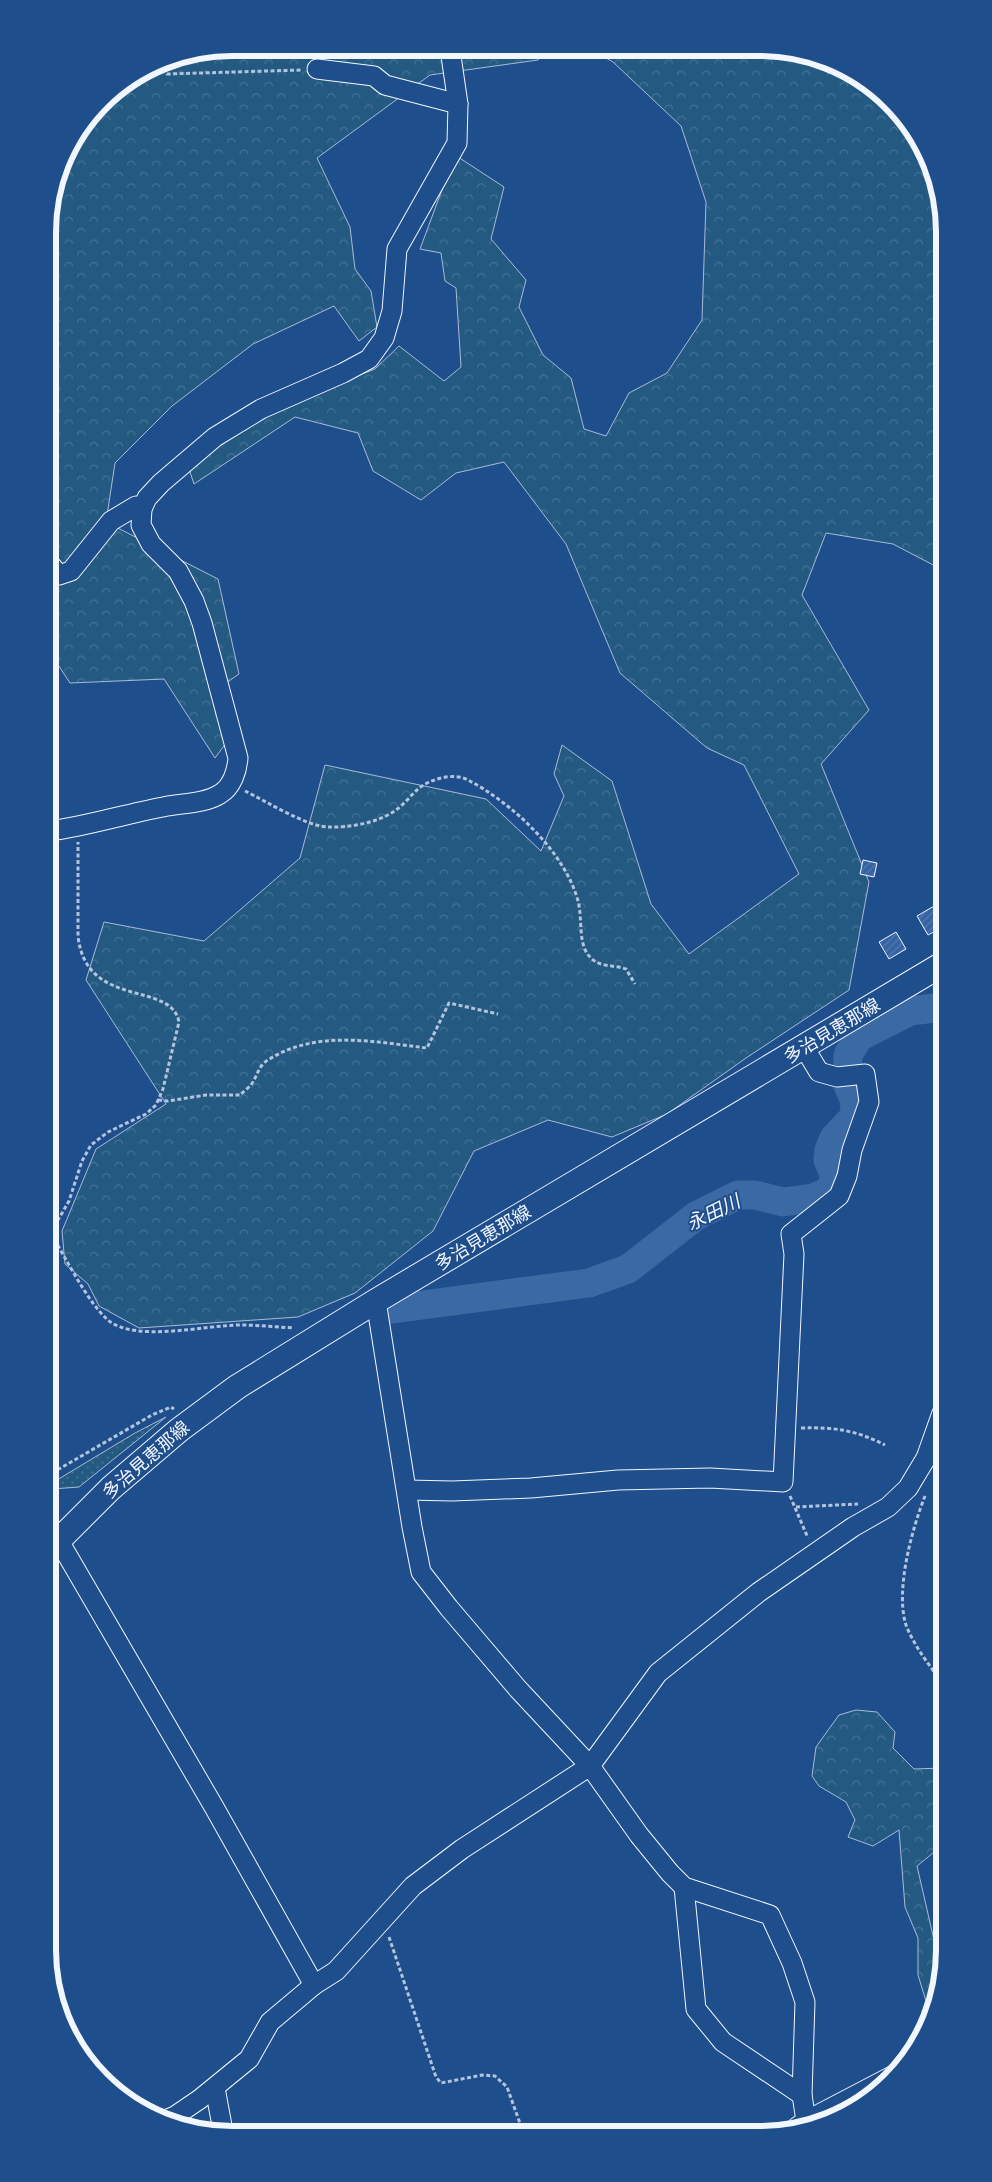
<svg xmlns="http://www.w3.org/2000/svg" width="992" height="2182" font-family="'Alegreya Sans','Noto Sans JP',sans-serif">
  <defs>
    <pattern id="grass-dots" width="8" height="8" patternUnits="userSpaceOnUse" patternTransform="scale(1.25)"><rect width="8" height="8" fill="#245a82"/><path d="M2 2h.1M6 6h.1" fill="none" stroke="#447295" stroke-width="1.8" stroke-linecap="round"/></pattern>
    <pattern id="forest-crowns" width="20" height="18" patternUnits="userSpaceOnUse" patternTransform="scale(1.25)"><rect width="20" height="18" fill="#245a82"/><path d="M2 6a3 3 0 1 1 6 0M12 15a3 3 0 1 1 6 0" fill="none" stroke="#447295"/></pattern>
    <pattern id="building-hatch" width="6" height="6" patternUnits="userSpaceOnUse" patternTransform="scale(1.25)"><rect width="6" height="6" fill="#3563a3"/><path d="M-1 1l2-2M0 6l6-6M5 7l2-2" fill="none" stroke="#537ab1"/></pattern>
  </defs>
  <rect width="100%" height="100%" fill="#1f4e8c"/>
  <path fill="url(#grass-dots)" stroke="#a8bbd7" d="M 166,1417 L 79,1487 L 52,1489 L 52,1483 L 135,1433 Z"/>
  <g fill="url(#forest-crowns)" stroke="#a8bbd7">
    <path d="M 232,48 L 546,49 L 538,60 L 430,75 L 317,158 L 350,227 L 355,269 L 371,291 L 377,327 L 359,341 L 334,306 L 253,344 L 172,406 L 115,463 L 106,522 L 218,579 L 239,674 L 216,690 L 229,739 L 215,758 L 164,679 L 70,683 L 49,651 L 48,220 L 67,150 L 110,94 L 162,61 Z"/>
    <path d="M 592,50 L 796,51 L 841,66 L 882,94 L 914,130 L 938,184 L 939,568 L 893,544 L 826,533 L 802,595 L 869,710 L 821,764 L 869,882 L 849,990 L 746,1058 L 667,1114 L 612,1137 L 548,1120 L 474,1151 L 433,1231 L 355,1293 L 298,1317 L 139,1328 L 99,1306 L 88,1284 L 65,1264 L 62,1231 L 96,1149 L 166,1104 L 86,980 L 104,922 L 204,941 L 300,858 L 325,765 L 486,799 L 541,851 L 564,796 L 554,774 L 562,745 L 612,781 L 651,904 L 689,954 L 799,874 L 744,765 L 707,748 L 620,673 L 566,544 L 504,462 L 456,473 L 421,500 L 373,471 L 358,433 L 295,417 L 194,484 L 188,466 L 243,424 L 306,396 L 375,369 L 399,346 L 444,381 L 461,367 L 456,288 L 445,281 L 441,253 L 420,249 L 455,155 L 504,187 L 491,239 L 526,280 L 519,307 L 543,355 L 571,378 L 584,429 L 606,436 L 629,393 L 667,373 L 702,320 L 706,202 L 681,126 L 613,62 Z"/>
    <path d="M 856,1710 L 877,1712 L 895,1732 L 893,1748 L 914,1769 L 943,1768 L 944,1844 L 917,1866 L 934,1940 L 944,1935 L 944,1962 L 935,2002 L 926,2001 L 918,1975 L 918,1938 L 905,1907 L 899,1830 L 873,1846 L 848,1837 L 855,1820 L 846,1802 L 819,1786 L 812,1776 L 816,1747 L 839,1715 Z"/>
  </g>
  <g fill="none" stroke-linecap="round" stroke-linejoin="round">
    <path stroke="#3b69a3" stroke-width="29" d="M 385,1310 L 589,1283 L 628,1269 L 696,1216 L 738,1195 L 755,1195 L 783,1202 L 813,1198 L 827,1192 L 835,1183 L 833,1172 L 828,1160 L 829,1150 L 834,1138 L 853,1118 L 855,1110 L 854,1099 L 847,1083 L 848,1055 L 859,1037 L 910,1011 L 935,1008 L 941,1009"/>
  </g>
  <g fill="url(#building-hatch)" stroke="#f2f6ff">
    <path d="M 863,860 L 877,863 L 874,877 L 860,874 Z"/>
    <path d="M 941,902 L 941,928 L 928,935 L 917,916 Z"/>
    <path d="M 896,932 L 906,949 L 889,959 L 879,942 Z"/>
  </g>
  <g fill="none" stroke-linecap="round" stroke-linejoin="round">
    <defs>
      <g id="minor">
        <path d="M 317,69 L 374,76 L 385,85 L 458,104"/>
        <path d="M 49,563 L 59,575 L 71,571 L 111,521 L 136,506 L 142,509"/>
        <path d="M 50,831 C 88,826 125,814 163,807 C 181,803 204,804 220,794 C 232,787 237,771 238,758 L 202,623 L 194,601 L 178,571 L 151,544 L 141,525 L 142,509 L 147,498 L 161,483 L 215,437 L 261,409 L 343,373 L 369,359 L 384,338 L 392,311 L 397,249 L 457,143 L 458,104 L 450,49"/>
        <path d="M 376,1301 L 412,1527 L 421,1572 L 449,1608 L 518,1689 L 590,1766 L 639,1835 L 670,1873 L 684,1887 L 770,1915 L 792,1963 L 805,2002 L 802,2095 L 806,2121"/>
        <path d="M 407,1490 L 452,1491 L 531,1488 L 618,1480 L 710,1478 L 783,1482 L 794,1254 L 791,1234 L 839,1196 L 847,1176 L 852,1150 L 869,1102 L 865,1074 L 837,1077 L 819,1072 L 810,1057 L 802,1049"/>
        <path d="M 52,1529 L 214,1807 L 314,1985"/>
        <path d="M 684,1887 L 696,2009 L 723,2042 L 802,2095"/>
        <path d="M 215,2088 L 223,2131"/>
        <path d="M 165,2120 L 175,2116 L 200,2099 L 249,2059 L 270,2022 L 314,1985 L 336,1971 L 413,1886 L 462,1849 L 590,1766 L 658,1673 L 759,1592 L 853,1527 L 888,1507 L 908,1488 L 926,1458 L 942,1413"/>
        <path d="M 797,2127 L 806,2121 L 894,2075"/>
      </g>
      <path id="major" d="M 52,1547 L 111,1488 L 179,1430 L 237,1387 L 376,1301 L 941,965"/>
    </defs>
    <use href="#minor" stroke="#f2f6ff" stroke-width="21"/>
    <use href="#major" stroke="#f2f6ff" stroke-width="26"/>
    <g stroke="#b3c4dc" stroke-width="3" stroke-dasharray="4 2.5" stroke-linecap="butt">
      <path d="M 309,48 L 312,55"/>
      <path d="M 161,62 L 167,74 L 301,70"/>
      <path d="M 245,791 C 266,801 305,826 328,827 C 348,828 376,823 393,812 C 403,806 410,796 418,789 C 430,779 454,772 468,780 C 512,803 565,852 578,901 C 583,919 577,945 591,958 C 599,967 615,965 626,969 L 635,984"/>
      <path d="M 158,1100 L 168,1101 L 206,1095 L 240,1095 C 243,1092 248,1088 251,1085 C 258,1075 258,1066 268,1060 C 316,1029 375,1042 427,1048 L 449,1003 L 498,1014"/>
      <path d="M 51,1232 L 69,1201 L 82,1161 L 91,1145 L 108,1132 L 146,1114 L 156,1105 L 163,1089 L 179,1022 C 171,980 86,1010 78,936 L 78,842"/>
      <path d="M 51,1234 C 66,1258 88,1303 108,1320 C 135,1343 206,1325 240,1325 C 258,1325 276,1327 294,1328"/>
      <path d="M 801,1428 C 835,1427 855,1430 885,1445"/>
      <path d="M 52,1473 L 152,1415 L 171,1407 L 174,1409"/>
      <path d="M 790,1496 L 808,1538"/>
      <path d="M 925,1496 C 912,1529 895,1590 906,1625 C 914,1646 930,1666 943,1684"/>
      <path d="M 796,1507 L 858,1504"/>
      <path d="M 389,1937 L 436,2077 L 441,2083 L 482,2075 L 495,2076 L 507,2087 L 522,2129"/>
    </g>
    <use href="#minor" stroke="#1f4e8c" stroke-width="19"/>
    <use href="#major" stroke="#1f4e8c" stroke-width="24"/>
  </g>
  <g text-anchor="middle" stroke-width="4" stroke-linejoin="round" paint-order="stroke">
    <g font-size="18" fill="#f2f6ff" stroke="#1f4e8c">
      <text transform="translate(832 1031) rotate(-31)" y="6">多治見恵那線</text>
      <text transform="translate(483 1238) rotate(-31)" y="6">多治見恵那線</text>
      <text transform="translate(146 1460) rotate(-41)" y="6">多治見恵那線</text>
    </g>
    <g font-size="19" font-style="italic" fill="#f2f6ff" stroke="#1f4e8c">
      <text transform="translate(713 1212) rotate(-26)" y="7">永田川</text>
    </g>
  </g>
  <path d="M0 0H992V2182H0ZM232 56H760A176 176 0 0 1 936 232V1950A176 176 0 0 1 760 2126H232A176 176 0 0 1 56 1950V232A176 176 0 0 1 232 56Z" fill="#1f4e8c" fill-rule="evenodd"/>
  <path fill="none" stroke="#f2f6ff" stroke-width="6" d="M232 56H760A176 176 0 0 1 936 232V1950A176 176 0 0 1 760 2126H232A176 176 0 0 1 56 1950V232A176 176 0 0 1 232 56Z"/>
</svg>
